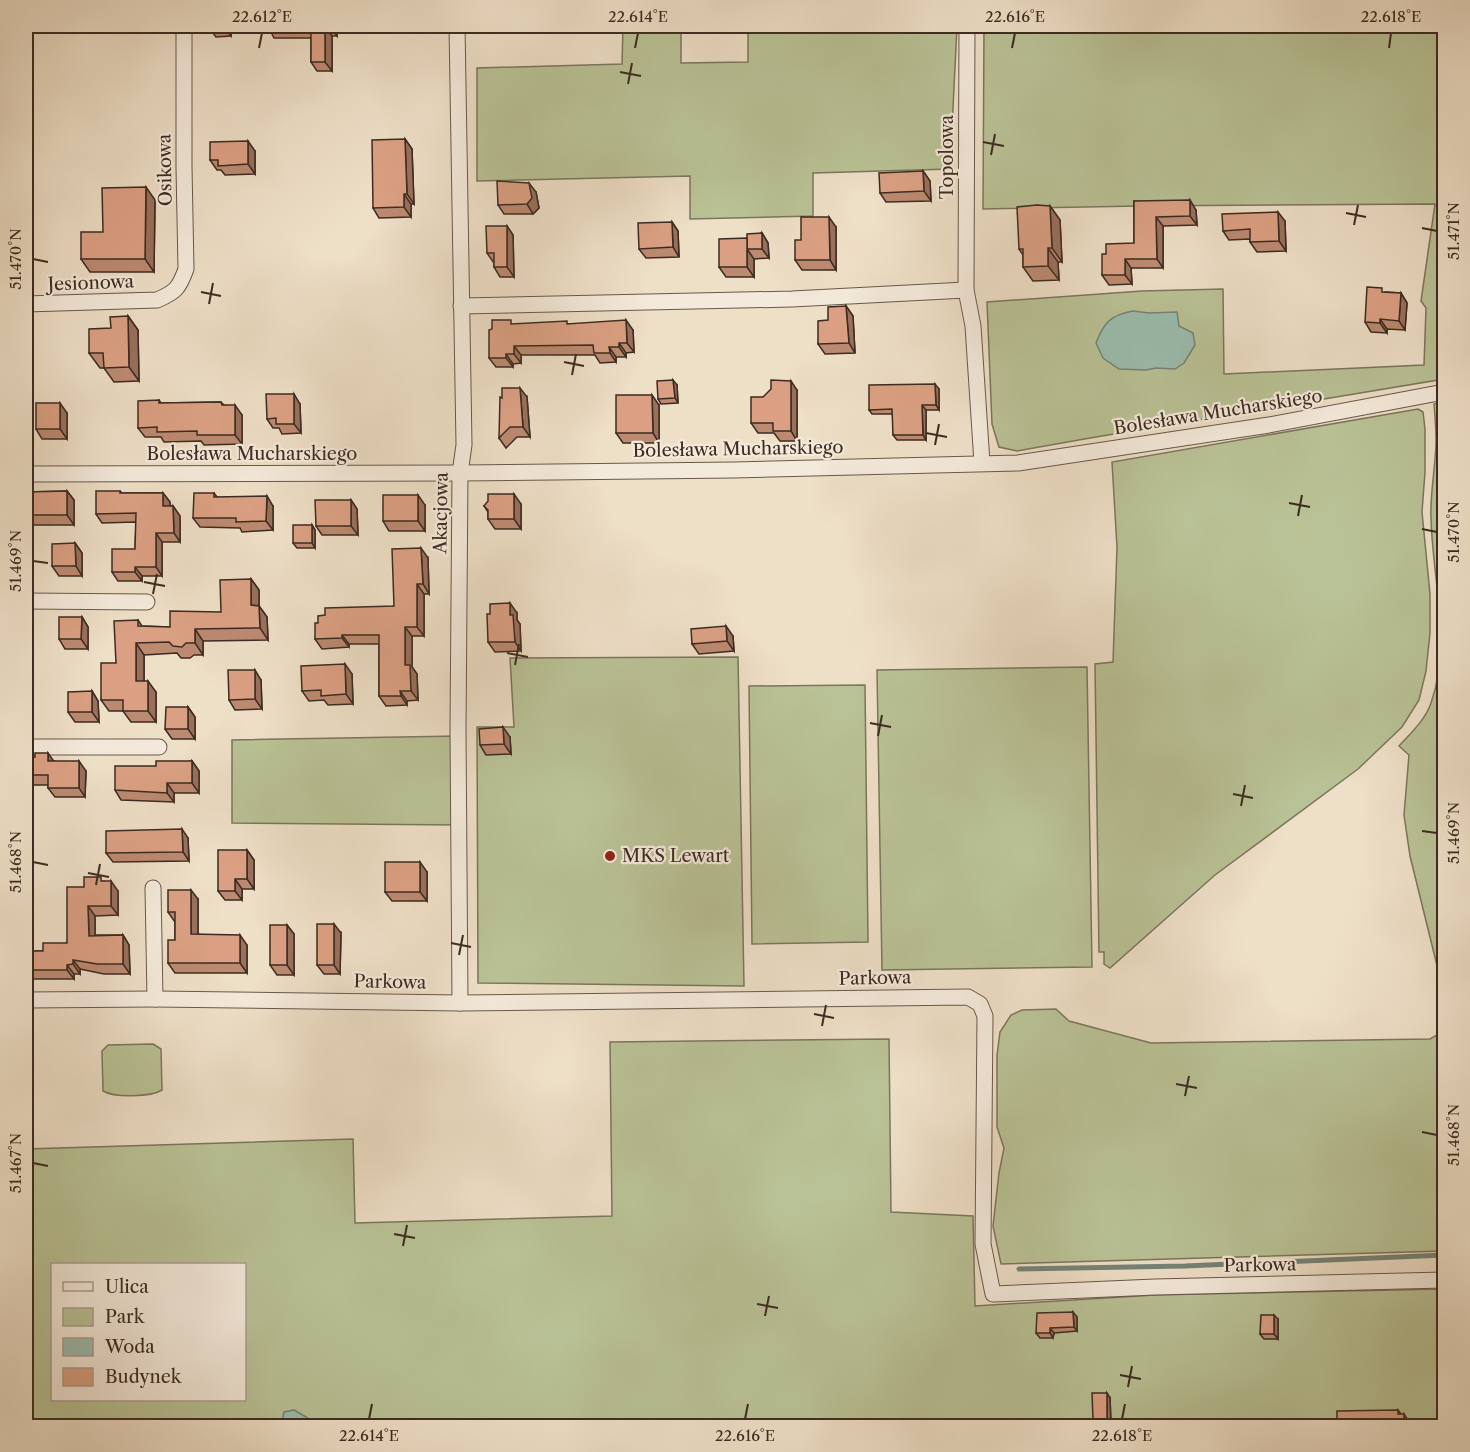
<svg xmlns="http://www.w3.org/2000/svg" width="1470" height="1452" font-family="'Libre Caslon Text',serif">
  <rect width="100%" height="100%" fill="#eedfc7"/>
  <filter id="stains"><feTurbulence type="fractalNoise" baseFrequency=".00333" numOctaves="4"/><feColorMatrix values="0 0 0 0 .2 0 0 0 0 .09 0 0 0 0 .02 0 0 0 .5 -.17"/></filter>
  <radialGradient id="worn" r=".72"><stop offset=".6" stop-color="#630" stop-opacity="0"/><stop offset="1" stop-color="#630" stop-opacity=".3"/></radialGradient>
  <g fill="#b9c296" stroke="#7b765c" stroke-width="1.5" fill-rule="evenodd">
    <path d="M 623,26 L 681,26 L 681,63 L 748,62 L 748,26 L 957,26 L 950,169 L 813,173 L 813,216 L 690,219 L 690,176 L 477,181 L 477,68 L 622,64 Z"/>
    <path d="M 984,26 L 1444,26 L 1444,379 L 1090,438 L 1017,451 L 999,447 L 992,424 L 987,302 L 1142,291 L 1223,289 L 1224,374 L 1424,365 L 1426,308 L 1421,301 L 1435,204 L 1139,206 L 983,209 Z"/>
    <path d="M 1444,402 L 1444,994 L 1410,856 L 1404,815 L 1409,755 L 1399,746 C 1410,734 1426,719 1431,703 C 1452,643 1432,578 1431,517 C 1430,491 1436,466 1436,440 C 1436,428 1435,416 1434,404 Z"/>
    <path d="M 1418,409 L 1423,412 L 1425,429 L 1425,472 L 1422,512 L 1430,594 L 1430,633 L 1426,671 L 1419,700 L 1402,727 L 1358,769 L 1215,875 L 1110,968 L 1104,964 L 1104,952 L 1099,952 L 1095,664 L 1113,662 L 1117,547 L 1112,462 Z"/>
    <path d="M 738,657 L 744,986 L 478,983 L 477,727 L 514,727 L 510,658 Z"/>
    <path d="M 1087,667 L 1092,967 L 882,970 L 877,670 Z"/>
    <path d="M 865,685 L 868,942 L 752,944 L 749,686 Z"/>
    <path d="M 458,736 L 460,825 L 232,823 L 232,740 Z"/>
    <path d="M 1056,1009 L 1069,1021 L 1151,1043 L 1430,1039 L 1444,1031 L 1444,1251 L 1001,1264 L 993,1226 L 999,1173 L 1004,1148 L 997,1127 L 997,1055 L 1000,1032 L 1011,1015 L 1022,1010 Z"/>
    <path d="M 889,1039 L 891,1212 L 973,1216 L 975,1306 L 1155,1295 L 1444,1289 L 1444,1426 L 26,1426 L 26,1149 L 353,1139 L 355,1223 L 612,1216 L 610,1042 ZM 52,1264 L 244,1264 L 244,1400 L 52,1400 Z"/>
    <path d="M 153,1044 L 161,1049 L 162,1090 C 151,1097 115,1098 103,1091 L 102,1051 L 108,1045 Z"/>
  </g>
  <g fill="#9bbdaf" stroke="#758376" stroke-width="1.5">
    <path d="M 1133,311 L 1149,313 L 1177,312 L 1179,326 L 1193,333 L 1195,345 L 1184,363 L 1175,369 L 1156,368 L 1146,370 L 1119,369 L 1103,358 L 1096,343 C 1104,322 1111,315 1133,311 Z"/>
    <path d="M 294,1410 L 306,1417 L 318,1426 L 281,1426 L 284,1412 Z"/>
  </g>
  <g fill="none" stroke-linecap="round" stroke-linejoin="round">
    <path stroke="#758376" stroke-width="5" d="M 1019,1269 L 1185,1266 L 1444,1255"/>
    <defs>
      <g id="minor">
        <path d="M 457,26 L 464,445 L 460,473 L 458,730 L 460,1003"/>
        <path d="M 967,26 L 966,290 L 973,326 L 982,463"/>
        <path d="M 26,304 L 157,300 C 176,292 179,288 186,269 L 184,167 L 184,26"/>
        <path d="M 461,306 L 792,299 L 966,290"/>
        <path d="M 26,474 L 460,473 L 734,470 L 1018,463 L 1269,425 L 1444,392"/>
        <path d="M 26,601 L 147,602"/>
        <path d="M 26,747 L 159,747"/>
        <path d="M 153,888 L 155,999"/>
        <path d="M 26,1000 L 155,999 L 460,1003 L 968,997 L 980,1004 L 985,1016 L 983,1244 L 993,1294 L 1155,1287 L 1444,1280"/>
      </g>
    </defs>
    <use href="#minor" stroke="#69584a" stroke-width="17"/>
    <use href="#minor" stroke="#f4eadb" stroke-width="15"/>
  </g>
  <g fill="#bc8a71" stroke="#3d2b21" stroke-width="1.5">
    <path d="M 120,26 L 156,26 L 156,28 L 122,29 Z"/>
    <path d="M 209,26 L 421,26 L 366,27 L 366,31 L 337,31 L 337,36 L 332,36 L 332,71 L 317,71 L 311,62 L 311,38 L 274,38 L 271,32 L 231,33 L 231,36 L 216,37 L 209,28 Z"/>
    <path d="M 405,139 L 412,149 L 414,204 L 411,204 L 411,217 L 379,218 L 373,208 Z"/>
    <path d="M 255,151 L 255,174 L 225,175 L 221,170 L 217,170 L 210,160 Z"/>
    <path d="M 923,171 L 930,181 L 931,201 L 886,202 L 880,193 Z"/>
    <path d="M 536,192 L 539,208 L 533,214 L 504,214 L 498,205 Z"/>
    <path d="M 155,200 L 154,272 L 90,272 L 81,259 L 103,232 Z"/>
    <path d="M 1134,201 L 1196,210 L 1197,225 L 1163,226 L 1163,268 L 1131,268 L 1132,284 L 1109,285 L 1102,275 L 1106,254 L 1134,243 Z"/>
    <path d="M 1050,206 L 1060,220 L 1062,262 L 1058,262 L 1059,280 L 1033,281 L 1023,267 L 1023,255 L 1019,249 Z"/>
    <path d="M 1285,221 L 1286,251 L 1257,252 L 1250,242 L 1250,239 L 1229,240 L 1223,231 Z"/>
    <path d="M 672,222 L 678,231 L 679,257 L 646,258 L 639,249 Z"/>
    <path d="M 507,226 L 513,235 L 514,277 L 500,277 L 494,267 L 494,263 L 487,253 Z"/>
    <path d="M 836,227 L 836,270 L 802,270 L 795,260 Z"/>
    <path d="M 762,233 L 768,243 L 769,258 L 754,259 L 754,277 L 726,277 L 719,267 L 747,238 Z"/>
    <path d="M 1385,292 L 1401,293 L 1407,303 L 1405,330 L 1387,329 L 1387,333 L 1371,332 L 1365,322 Z"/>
    <path d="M 846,306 L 853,316 L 855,353 L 825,354 L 818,344 L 828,320 Z"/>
    <path d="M 128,316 L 138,330 L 139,381 L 114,382 L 104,368 L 100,368 L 89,353 L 111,328 Z"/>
    <path d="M 514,324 L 569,324 L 633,330 L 634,352 L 626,353 L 626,357 L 616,357 L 616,362 L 600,363 L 595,355 L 521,355 L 521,363 L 513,364 L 513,367 L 496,367 L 489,358 Z"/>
    <path d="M 677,385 L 678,403 L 661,404 L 658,399 Z"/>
    <path d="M 939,389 L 939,410 L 926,410 L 926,440 L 897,440 L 893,435 L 893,414 L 872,414 L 869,410 Z"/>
    <path d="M 797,390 L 797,441 L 780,441 L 774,433 L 758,433 L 751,423 L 763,397 Z"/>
    <path d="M 527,397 L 530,437 L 517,437 L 506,448 L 499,438 Z"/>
    <path d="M 159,400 L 161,403 L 221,402 L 224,405 L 242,415 L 242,444 L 204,445 L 201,441 L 164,442 L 161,437 L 145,437 L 138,428 Z"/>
    <path d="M 300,404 L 301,433 L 282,434 L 279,428 L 273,428 L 267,419 Z"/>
    <path d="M 659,405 L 659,443 L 623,443 L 616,433 Z"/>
    <path d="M 67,413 L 67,439 L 42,439 L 36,429 Z"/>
    <path d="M 67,491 L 74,500 L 74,525 L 26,525 L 26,492 Z"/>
    <path d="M 120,491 L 122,493 L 163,493 L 170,502 L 170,506 L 173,506 L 180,516 L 180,542 L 162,542 L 162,576 L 142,576 L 142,581 L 118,581 L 112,572 L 135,549 L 136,522 L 102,523 L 96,514 Z"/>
    <path d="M 214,493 L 217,497 L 273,506 L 273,530 L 242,532 L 240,528 L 200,527 L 193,518 Z"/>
    <path d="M 351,500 L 357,509 L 358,535 L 322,535 L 316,526 Z"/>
    <path d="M 521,504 L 521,529 L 495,529 L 488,519 L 488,512 L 484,506 Z"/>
    <path d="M 425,505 L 425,531 L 389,531 L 383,521 Z"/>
    <path d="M 312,525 L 315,530 L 315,548 L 297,548 L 293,543 Z"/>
    <path d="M 75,543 L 82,553 L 82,576 L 59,576 L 52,566 Z"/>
    <path d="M 428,558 L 429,594 L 424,594 L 424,636 L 412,636 L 412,667 L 417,674 L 418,700 L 407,701 L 407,705 L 386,706 L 379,696 L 379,644 L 349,644 L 349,647 L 322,649 L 315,639 L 318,623 L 394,606 Z"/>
    <path d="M 251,579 L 259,590 L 259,606 L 267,617 L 268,640 L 203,641 L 203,655 L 194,655 L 190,658 L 181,658 L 177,653 L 144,655 L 144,681 L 156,692 L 156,722 L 131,722 L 123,711 L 109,711 L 101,700 L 116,663 L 138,620 L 142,626 L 170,627 L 221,612 Z"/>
    <path d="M 517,613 L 517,620 L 520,624 L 521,651 L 495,652 L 488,642 Z"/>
    <path d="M 82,617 L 88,627 L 88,649 L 65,649 L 59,639 Z"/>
    <path d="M 733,636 L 734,651 L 699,654 L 692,644 Z"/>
    <path d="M 352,674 L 353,704 L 328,705 L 324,700 L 309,701 L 302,691 Z"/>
    <path d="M 261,680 L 262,709 L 235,710 L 229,700 Z"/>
    <path d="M 92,691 L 98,701 L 99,722 L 75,722 L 68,712 Z"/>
    <path d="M 188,707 L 195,717 L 195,739 L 172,739 L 165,729 Z"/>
    <path d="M 510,737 L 511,754 L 486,755 L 480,745 Z"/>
    <path d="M 26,757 L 54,761 L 86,771 L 85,797 L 55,797 L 48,788 L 48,785 L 26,785 Z"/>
    <path d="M 192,761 L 199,771 L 199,793 L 174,793 L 174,802 L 121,800 L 115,790 L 156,766 Z"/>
    <path d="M 26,823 L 26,839 L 31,846 L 31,866 L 26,867 Z"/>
    <path d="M 188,838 L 189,861 L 113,862 L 106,853 Z"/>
    <path d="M 247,850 L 254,860 L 254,889 L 242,889 L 242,900 L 225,900 L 218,891 Z"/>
    <path d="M 427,872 L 427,901 L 392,901 L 385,892 Z"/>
    <path d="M 104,881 L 118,891 L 118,915 L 95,916 L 95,935 L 123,935 L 129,945 L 130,974 L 104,974 L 80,969 L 80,974 L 74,974 L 74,979 L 26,979 L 26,951 L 43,951 L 67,943 L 84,887 Z"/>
    <path d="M 198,899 L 198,934 L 247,945 L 247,973 L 175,973 L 168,963 L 175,940 L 175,922 L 168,912 Z"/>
    <path d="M 287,925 L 294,934 L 294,975 L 277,975 L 270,965 Z"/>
    <path d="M 341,933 L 340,974 L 324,974 L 317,965 Z"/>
    <path d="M 1077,1317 L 1077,1331 L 1054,1333 L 1053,1338 L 1040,1338 L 1036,1333 Z"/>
    <path d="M 1278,1319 L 1278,1339 L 1264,1339 L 1260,1334 Z"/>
    <path d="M 1110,1398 L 1111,1424 L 1096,1424 L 1093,1419 Z"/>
  </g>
  <g fill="#99705c" stroke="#3d2b21" stroke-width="1.5">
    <path d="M 224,26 L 225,26 L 231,33 L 231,36 L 224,27 Z"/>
    <path d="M 330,26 L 333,26 L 337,31 L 337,36 Z"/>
    <path d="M 325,27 L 332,36 L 332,71 L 325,62 Z"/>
    <path d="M 405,139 L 412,149 L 414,204 L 407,194 Z"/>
    <path d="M 248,141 L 255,151 L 255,174 L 248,164 Z"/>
    <path d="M 923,171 L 930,181 L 931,201 L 924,191 Z"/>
    <path d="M 529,183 L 536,192 L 539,208 L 533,214 L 527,204 Z"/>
    <path d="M 146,187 L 155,200 L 154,272 L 145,259 Z"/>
    <path d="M 404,194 L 411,204 L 411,217 L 404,207 Z"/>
    <path d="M 1190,200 L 1196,210 L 1197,225 L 1190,216 Z"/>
    <path d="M 1050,206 L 1060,220 L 1062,262 L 1052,248 Z"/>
    <path d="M 1278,212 L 1285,221 L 1286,251 L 1279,241 Z"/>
    <path d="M 829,217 L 836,227 L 836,270 L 830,260 Z"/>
    <path d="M 1156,217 L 1163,226 L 1163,268 L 1157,259 Z"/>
    <path d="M 672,222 L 678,231 L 679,257 L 673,247 Z"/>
    <path d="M 507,226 L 513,235 L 514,277 L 507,267 Z"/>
    <path d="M 762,233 L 768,243 L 769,258 L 762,249 Z"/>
    <path d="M 1048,248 L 1058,262 L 1059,280 L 1048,266 Z"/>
    <path d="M 747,249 L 754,259 L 754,277 L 747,267 Z"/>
    <path d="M 1125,259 L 1131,268 L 1132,284 L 1125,275 Z"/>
    <path d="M 1401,293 L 1407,303 L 1405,330 L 1399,321 Z"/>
    <path d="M 846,306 L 853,316 L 855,353 L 849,343 Z"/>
    <path d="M 128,316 L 138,330 L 139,381 L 129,367 Z"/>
    <path d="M 1380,319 L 1387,329 L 1387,333 L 1380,323 Z"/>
    <path d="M 626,320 L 633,330 L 634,352 L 627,343 Z"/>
    <path d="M 619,343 L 626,353 L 626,357 L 619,347 Z"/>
    <path d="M 514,346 L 521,355 L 521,363 L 514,354 Z"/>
    <path d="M 609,347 L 616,357 L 616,362 L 610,353 Z"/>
    <path d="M 506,354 L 513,364 L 513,367 L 506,358 Z"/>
    <path d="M 673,380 L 677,385 L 678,403 L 675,398 Z"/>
    <path d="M 791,381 L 797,390 L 797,441 L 791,431 Z"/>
    <path d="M 935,384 L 939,389 L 939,410 L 936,405 Z"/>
    <path d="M 520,388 L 527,397 L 530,437 L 523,427 Z"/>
    <path d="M 294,394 L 300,404 L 301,433 L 294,424 Z"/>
    <path d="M 652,395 L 659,405 L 659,443 L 653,433 Z"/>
    <path d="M 60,403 L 67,413 L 67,439 L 60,429 Z"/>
    <path d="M 235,405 L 242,415 L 242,444 L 235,435 Z"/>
    <path d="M 922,405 L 926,410 L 926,440 L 923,435 Z"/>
    <path d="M 67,491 L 74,500 L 74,525 L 67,515 Z"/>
    <path d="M 163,493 L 170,502 L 170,516 L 163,506 Z"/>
    <path d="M 514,494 L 521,504 L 521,529 L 514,519 Z"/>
    <path d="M 418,495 L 425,505 L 425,531 L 418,521 Z"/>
    <path d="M 267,496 L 273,506 L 273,530 L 266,521 Z"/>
    <path d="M 351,500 L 357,509 L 358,535 L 351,526 Z"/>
    <path d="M 173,506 L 180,516 L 180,542 L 174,533 Z"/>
    <path d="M 312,525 L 315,530 L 315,548 L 312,543 Z"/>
    <path d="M 156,533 L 162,542 L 162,576 L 156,567 Z"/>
    <path d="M 75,543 L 82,553 L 82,576 L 76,566 Z"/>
    <path d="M 421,548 L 428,558 L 429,594 L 423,584 Z"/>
    <path d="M 135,567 L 142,576 L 142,581 L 135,572 Z"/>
    <path d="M 251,579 L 259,590 L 259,617 L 251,605 Z"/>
    <path d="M 417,584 L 424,594 L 424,636 L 417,627 Z"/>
    <path d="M 510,603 L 517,613 L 517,620 L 520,624 L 521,651 L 515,642 L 510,615 Z"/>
    <path d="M 259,606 L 267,617 L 268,640 L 260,628 Z"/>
    <path d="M 26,617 L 27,620 L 29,731 L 26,726 Z"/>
    <path d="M 82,617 L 88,627 L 88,649 L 81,639 Z"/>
    <path d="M 726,626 L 733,636 L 734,651 L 727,641 Z"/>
    <path d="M 405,627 L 412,636 L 412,667 L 417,674 L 418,700 L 411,691 L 405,665 Z"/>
    <path d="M 195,629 L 203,641 L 203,655 L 195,643 Z"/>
    <path d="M 342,635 L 349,644 L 349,647 L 342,638 Z"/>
    <path d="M 136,643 L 144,655 L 144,692 L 136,681 Z"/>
    <path d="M 345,664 L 352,674 L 353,704 L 346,694 Z"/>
    <path d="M 255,670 L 261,680 L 262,709 L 255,699 Z"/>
    <path d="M 148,681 L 156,692 L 156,722 L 148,711 Z"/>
    <path d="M 92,691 L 98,701 L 99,722 L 92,712 Z"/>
    <path d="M 400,691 L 407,701 L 407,705 L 401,696 Z"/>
    <path d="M 188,707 L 195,717 L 195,739 L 188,729 Z"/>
    <path d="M 503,727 L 510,737 L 511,754 L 504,744 Z"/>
    <path d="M 48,753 L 55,763 L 48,761 Z"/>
    <path d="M 79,761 L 86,771 L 85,797 L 79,788 Z"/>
    <path d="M 192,761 L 199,771 L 199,793 L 192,783 Z"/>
    <path d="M 167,783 L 174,793 L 174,802 L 167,793 Z"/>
    <path d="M 26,823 L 26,839 L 31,846 L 31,866 L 26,858 Z"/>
    <path d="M 182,829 L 188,838 L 189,861 L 183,852 Z"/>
    <path d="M 247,850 L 254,860 L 254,889 L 247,879 Z"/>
    <path d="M 420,862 L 427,872 L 427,901 L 420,892 Z"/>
    <path d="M 235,879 L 242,889 L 242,900 L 235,891 Z"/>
    <path d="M 111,881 L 118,891 L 118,915 L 111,906 Z"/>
    <path d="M 191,890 L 198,899 L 198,943 L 191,934 Z"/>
    <path d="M 88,906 L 95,916 L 95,945 L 89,936 Z"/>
    <path d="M 334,924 L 341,933 L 340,974 L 334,965 Z"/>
    <path d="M 287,925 L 294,934 L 294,975 L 287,965 Z"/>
    <path d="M 123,935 L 129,945 L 130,974 L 123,964 Z"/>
    <path d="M 240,935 L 247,945 L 247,973 L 240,963 Z"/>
    <path d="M 73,960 L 80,969 L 80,974 L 73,964 Z"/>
    <path d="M 67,965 L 74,974 L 74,979 L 67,970 Z"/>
    <path d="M 1073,1312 L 1077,1317 L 1077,1331 L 1074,1327 Z"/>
    <path d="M 1274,1315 L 1278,1319 L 1278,1339 L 1274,1334 Z"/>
    <path d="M 1050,1328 L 1054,1333 L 1053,1338 L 1050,1333 Z"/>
    <path d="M 1107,1393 L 1110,1398 L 1111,1424 L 1107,1419 Z"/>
    <path d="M 1398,1410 L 1404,1418 L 1404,1414 L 1410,1423 L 1410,1426 L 1404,1426 L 1398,1414 Z"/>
  </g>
  <g fill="#dba083" stroke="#3d2b21" stroke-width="1.5">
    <path d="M 209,26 L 224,26 L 224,27 L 209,28 Z"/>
    <path d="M 268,26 L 330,26 L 330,27 L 325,27 L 325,62 L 311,62 L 311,29 L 268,28 Z"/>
    <path d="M 405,139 L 407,194 L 404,194 L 404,207 L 373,208 L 372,140 Z"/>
    <path d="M 248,141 L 248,164 L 218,166 L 218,160 L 210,160 L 210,142 Z"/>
    <path d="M 923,171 L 924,191 L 880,193 L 879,173 Z"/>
    <path d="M 497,181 L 529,183 L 532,198 L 527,204 L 498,205 Z"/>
    <path d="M 146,187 L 145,259 L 81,259 L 81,232 L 103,232 L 102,188 Z"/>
    <path d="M 1190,200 L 1190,216 L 1156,217 L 1157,259 L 1125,259 L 1125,275 L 1102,275 L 1102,254 L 1106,254 L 1106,244 L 1134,243 L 1134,201 Z"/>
    <path d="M 1037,205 L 1050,206 L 1052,248 L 1048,248 L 1048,266 L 1023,267 L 1023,249 L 1019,249 L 1017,207 Z"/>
    <path d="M 1278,212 L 1279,241 L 1250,242 L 1250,229 L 1223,231 L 1222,214 Z"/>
    <path d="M 801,217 L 829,217 L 830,260 L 795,260 L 795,240 L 801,240 Z"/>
    <path d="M 672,222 L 673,247 L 639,249 L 638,223 Z"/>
    <path d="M 486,226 L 507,226 L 507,267 L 494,267 L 494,253 L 487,253 Z"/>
    <path d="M 762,233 L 762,249 L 747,249 L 747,234 Z"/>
    <path d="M 747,238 L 747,267 L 719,267 L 719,239 Z"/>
    <path d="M 1367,287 L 1382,288 L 1382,292 L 1401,293 L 1399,321 L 1380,319 L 1380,323 L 1365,322 Z"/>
    <path d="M 846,306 L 849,343 L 818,344 L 818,321 L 828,320 L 828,307 Z"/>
    <path d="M 128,316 L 129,367 L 104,368 L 103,353 L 89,353 L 89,329 L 111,328 L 110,317 Z"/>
    <path d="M 492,320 L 511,320 L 511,324 L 567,321 L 567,324 L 626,320 L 627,343 L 619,343 L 619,347 L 609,347 L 610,353 L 594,353 L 593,345 L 514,346 L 514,354 L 506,354 L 506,358 L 489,358 L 489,330 L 492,329 Z"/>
    <path d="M 673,380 L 675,398 L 658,399 L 657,381 Z"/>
    <path d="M 771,380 L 791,381 L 791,431 L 773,431 L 773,423 L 751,423 L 751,397 L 763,397 L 771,389 Z"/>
    <path d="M 935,384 L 936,405 L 922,405 L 923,435 L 893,435 L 892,409 L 869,410 L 869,385 Z"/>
    <path d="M 502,388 L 520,388 L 523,427 L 510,427 L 499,438 L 500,397 L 502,398 Z"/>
    <path d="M 266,394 L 294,394 L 294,424 L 276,424 L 276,418 L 267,419 Z"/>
    <path d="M 616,395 L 652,395 L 653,433 L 616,433 Z"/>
    <path d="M 159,400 L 159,403 L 221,402 L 222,405 L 235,405 L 235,435 L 197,435 L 197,431 L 157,432 L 157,427 L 138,428 L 138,401 Z"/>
    <rect x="36" y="403" width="24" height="26"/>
    <path d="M 67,491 L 67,515 L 26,515 L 26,492 Z"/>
    <path d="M 96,491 L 120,491 L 120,493 L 163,493 L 163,506 L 173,506 L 174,533 L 156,533 L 156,567 L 135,567 L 135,572 L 112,572 L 112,549 L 135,549 L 136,513 L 96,514 Z"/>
    <path d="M 194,493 L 214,493 L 214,497 L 267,496 L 266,521 L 236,522 L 236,518 L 193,518 Z"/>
    <path d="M 488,494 L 514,494 L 514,519 L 488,519 L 488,510 L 484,506 L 488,501 Z"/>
    <rect x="383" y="495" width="35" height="26"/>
    <path d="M 315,500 L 351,500 L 351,526 L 316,526 Z"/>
    <rect x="293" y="525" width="19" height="18"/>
    <path d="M 75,543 L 76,566 L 52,566 L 52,544 Z"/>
    <path d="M 421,548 L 423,584 L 417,584 L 417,627 L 405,627 L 405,665 L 410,665 L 411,691 L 400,691 L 401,696 L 379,696 L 379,635 L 342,635 L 342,638 L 315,639 L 315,623 L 318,623 L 318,616 L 325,615 L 325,608 L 394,606 L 392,549 Z"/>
    <path d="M 251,579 L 251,605 L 259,606 L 260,628 L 195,629 L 195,643 L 186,643 L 182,647 L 173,646 L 169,642 L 136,643 L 136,681 L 148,681 L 148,711 L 123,711 L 123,700 L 101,700 L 101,663 L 116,663 L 114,621 L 138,620 L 138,626 L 170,627 L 170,611 L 221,612 L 220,580 Z"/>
    <path d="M 510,603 L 510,615 L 513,615 L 515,642 L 488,642 L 487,614 L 490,614 L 490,604 Z"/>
    <path d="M 59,617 L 82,617 L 81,639 L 59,639 Z"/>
    <path d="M 726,626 L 727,641 L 692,644 L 691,629 Z"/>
    <path d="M 345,664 L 346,694 L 321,696 L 321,690 L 302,691 L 301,666 Z"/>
    <path d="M 228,670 L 255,670 L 255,699 L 229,700 Z"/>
    <path d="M 92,691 L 92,712 L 68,712 L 68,692 Z"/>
    <path d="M 166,707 L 188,707 L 188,729 L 165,729 Z"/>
    <path d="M 503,727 L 504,744 L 480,745 L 479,729 Z"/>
    <path d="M 35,753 L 48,753 L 48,761 L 79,761 L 79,788 L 48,788 L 48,775 L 26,775 L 26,757 L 35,757 Z"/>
    <path d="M 156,761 L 192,761 L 192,783 L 167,783 L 167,793 L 115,790 L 115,766 L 156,766 Z"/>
    <path d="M 182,829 L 183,852 L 106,853 L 106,831 Z"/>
    <path d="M 218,850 L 247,850 L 247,879 L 235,879 L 235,891 L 218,891 Z"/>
    <rect x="385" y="862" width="35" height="30"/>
    <path d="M 84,877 L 101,877 L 101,881 L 111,881 L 111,906 L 88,906 L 89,936 L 123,935 L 123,964 L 97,964 L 73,960 L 73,964 L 67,965 L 67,970 L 26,970 L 26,951 L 43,951 L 43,943 L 67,943 L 67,887 L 84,887 Z"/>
    <path d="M 168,890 L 191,890 L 191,934 L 240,935 L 240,963 L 168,963 L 168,940 L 175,940 L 175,912 L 168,912 Z"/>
    <rect x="317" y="924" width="17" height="41"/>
    <rect x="270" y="925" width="17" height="40"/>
    <path d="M 1073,1312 L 1074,1327 L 1050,1328 L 1050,1333 L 1036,1333 L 1037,1313 Z"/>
    <path d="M 1261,1315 L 1274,1315 L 1274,1334 L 1260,1334 Z"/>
    <path d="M 1092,1393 L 1107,1393 L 1107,1419 L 1093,1419 Z"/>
    <path d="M 1398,1410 L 1398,1414 L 1404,1414 L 1404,1426 L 1337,1426 L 1337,1411 Z"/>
  </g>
  <path fill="none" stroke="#3d2b21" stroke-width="2" d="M 259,48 L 262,33M 635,48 L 638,33M 1012,48 L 1015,33M 1389,48 L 1391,33M 620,72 L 641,76M 628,84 L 632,63M 983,142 L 1004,146M 991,155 L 995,134M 1346,213 L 1366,217M 1354,225 L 1358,205M 1422,228 L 1437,231M 33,259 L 48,262M 201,292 L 221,296M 209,304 L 213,283M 564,362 L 584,366M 572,375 L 576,354M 926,433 L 947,437M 935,445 L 939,424M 1289,503 L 1310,507M 1298,516 L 1302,495M 1422,529 L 1437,532M 33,561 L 48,563M 144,582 L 165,586M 153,594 L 157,574M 507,653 L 528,657M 515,665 L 519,644M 870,723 L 891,727M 878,736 L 882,715M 1233,794 L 1253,798M 1241,806 L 1245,785M 1422,831 L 1437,833M 33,862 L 48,865M 88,873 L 109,877M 96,885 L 100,864M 451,943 L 471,947M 459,955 L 463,935M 814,1014 L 834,1018M 822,1026 L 826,1005M 1176,1084 L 1197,1088M 1185,1096 L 1189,1076M 1422,1132 L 1437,1135M 33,1163 L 48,1166M 394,1234 L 415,1238M 403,1246 L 407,1225M 757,1304 L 778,1308M 765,1316 L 769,1296M 1120,1375 L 1141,1379M 1128,1387 L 1132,1366M 369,1419 L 372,1404M 745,1419 L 748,1404M 1122,1419 L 1125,1404"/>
  <circle fill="#8f2418" stroke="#f4eadb" stroke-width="2" cx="610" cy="856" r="6"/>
  <g text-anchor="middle" stroke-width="4.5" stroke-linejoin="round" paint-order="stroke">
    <g font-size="18" fill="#3d2b21" stroke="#f4eadb">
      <text transform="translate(947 157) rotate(-90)" y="6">Topolowa</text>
      <text transform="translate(165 170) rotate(-91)" y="6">Osikowa</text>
      <text transform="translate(91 283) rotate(-2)" y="6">Jesionowa</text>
      <text transform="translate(1218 412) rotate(-9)" y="6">Bolesława Mucharskiego</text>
      <text transform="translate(738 449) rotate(-1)" y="6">Bolesława Mucharskiego</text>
      <text x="252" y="460">Bolesława Mucharskiego</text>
      <text transform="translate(441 513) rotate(-89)" y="6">Akacjowa</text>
      <text transform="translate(875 978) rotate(-1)" y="6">Parkowa</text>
      <text transform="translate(390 982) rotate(1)" y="6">Parkowa</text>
      <text transform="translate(1260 1265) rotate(-1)" y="6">Parkowa</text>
    </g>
    <g font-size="18" fill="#3d2b21" stroke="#f4eadb" text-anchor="start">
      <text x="622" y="862">MKS Lewart</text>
    </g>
  </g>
  <rect width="1470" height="1452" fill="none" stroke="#eedfc7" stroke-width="66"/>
  <rect x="51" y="1263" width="195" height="138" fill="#f4eadb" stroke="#ab9e91" stroke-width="1.5"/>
  <rect x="63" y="1282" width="30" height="9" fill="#f4eadb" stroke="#ab9e91" stroke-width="1.5"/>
  <text x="105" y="1293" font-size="18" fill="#3d2b21">Ulica</text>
  <rect x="63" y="1308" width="30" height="18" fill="#b9c296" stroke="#ab9e91" stroke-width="1.5"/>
  <text x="105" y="1323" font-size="18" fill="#3d2b21">Park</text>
  <rect x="63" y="1338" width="30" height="18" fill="#9bbdaf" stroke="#ab9e91" stroke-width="1.5"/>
  <text x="105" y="1353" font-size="18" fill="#3d2b21">Woda</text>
  <rect x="63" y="1368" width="30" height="18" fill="#dba083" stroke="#ab9e91" stroke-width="1.5"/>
  <text x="105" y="1383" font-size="18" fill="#3d2b21">Budynek</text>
  <rect x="33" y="33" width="1404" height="1386" fill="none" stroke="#3d2b21" stroke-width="2"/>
  <g font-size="15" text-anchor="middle" fill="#3d2b21">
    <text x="262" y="22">22.612°E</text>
    <text x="638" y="22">22.614°E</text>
    <text x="1015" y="22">22.616°E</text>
    <text x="1391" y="22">22.618°E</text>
    <text transform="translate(1454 231) rotate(-90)" y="5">51.471°N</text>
    <text transform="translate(16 259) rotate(-90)" y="5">51.470°N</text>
    <text transform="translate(1454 532) rotate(-90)" y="5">51.470°N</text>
    <text transform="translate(16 561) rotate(-90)" y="5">51.469°N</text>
    <text transform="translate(1454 833) rotate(-90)" y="5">51.469°N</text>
    <text transform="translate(16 862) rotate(-90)" y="5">51.468°N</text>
    <text transform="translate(1454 1135) rotate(-90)" y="5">51.468°N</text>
    <text transform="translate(16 1163) rotate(-90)" y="5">51.467°N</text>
    <text x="369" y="1441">22.614°E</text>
    <text x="745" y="1441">22.616°E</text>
    <text x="1122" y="1441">22.618°E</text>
  </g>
  <rect width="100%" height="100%" filter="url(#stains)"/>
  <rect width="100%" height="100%" fill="url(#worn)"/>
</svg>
